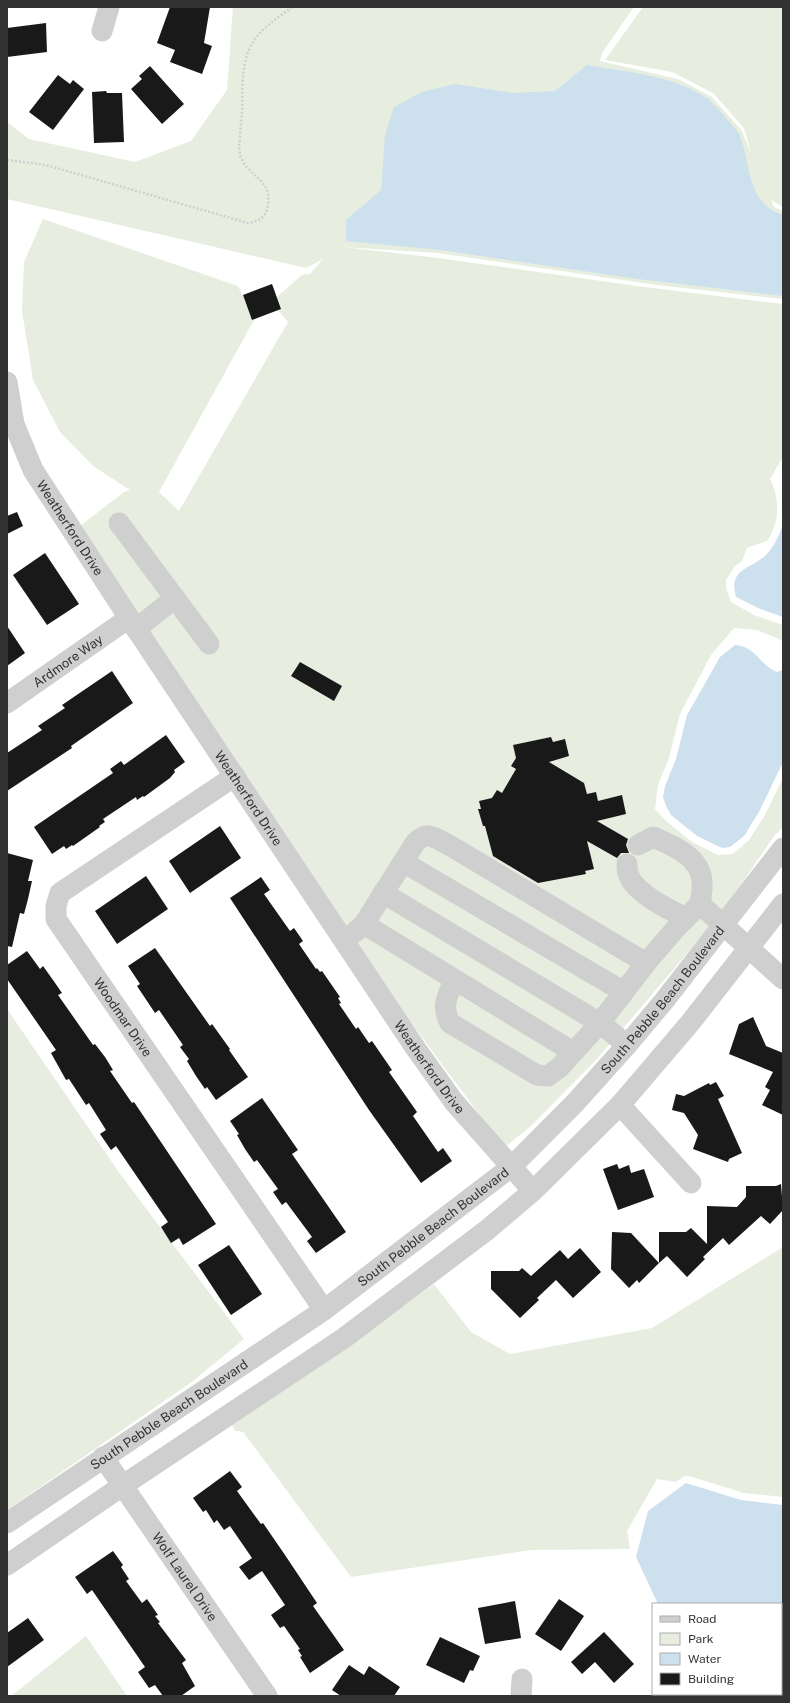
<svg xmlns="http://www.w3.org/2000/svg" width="790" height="1703" font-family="'Public Sans',sans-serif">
  <rect width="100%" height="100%" fill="#fff"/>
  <g fill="#e7eee0">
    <path d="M 233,7 L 634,7 L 602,53 L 600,61 L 678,79 L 712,97 L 742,131 L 751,153 L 744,128 L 713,93 L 672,72 L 605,60 L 643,7 L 783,7 L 783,207 L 771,200 L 774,207 L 783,211 L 783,299 L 657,285 L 437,253 L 343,247 L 439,258 L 637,286 L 783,304 L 783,457 L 770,479 C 780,498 780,523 767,541 L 747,548 L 742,561 L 735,566 L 726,580 L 726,587 L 731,602 L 754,615 L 783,625 L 783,641 L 757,630 L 734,628 L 711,655 L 680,714 L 669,758 L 658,785 L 655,809 L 666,821 L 692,842 L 718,855 L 733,854 L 749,840 L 765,815 L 783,778 L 783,827 L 774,836 L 730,901 L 706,931 L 597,1059 L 532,1125 L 505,1147 L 491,1130 L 391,996 L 80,526 L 124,492 L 130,490 L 93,466 L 60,432 L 33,380 L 22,311 L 24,262 L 43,219 L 238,286 L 254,320 L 159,492 L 179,511 L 288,322 L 271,302 L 302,275 L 310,274 L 323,259 L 306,268 L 7,199 L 7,122 L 29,139 L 135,162 L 191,141 L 227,90 Z"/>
    <path d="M 7,1009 L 118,1171 L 244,1339 L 193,1381 L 7,1510 Z"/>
    <path d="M 783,1247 L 783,1497 L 744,1493 L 689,1476 L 685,1476 L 676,1482 L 657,1479 L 627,1531 L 630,1549 L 531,1550 L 351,1577 L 244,1433 L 240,1431 L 235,1431 L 232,1425 L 371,1330 L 434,1284 L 471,1332 L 510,1354 L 652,1328 Z"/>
    <path d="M 86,1636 L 127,1696 L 11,1696 L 14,1694 Z"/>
  </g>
  <g fill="#cce0ee">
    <path d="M 587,65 C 627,72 672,75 707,98 C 712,101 736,129 739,134 C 752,163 745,203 783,215 L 783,296 L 638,279 L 440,250 L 346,241 L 346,220 L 381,190 L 385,135 L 394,107 L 422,92 L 455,84 L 513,93 L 555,91 Z"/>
    <path d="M 783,525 L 783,617 L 758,608 L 736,597 C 728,568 750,570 766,555 C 774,547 779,535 783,525 Z"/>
    <path d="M 735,645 C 757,647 758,664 777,672 L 783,670 L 783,762 L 759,812 L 744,836 L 730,847 L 722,848 L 697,836 L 671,815 L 666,806 L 663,797 L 665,786 L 676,759 L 687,715 L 720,657 Z"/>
    <path d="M 686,1483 L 741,1500 L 783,1505 L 783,1662 L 781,1661 L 781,1604 L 658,1604 L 636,1557 L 648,1511 Z"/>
  </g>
  <g fill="#191919">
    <path d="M 170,7 L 210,7 L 204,43 L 212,46 L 202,74 L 170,62 L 175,50 L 157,43 Z"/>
    <path d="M 46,23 L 47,52 L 7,57 L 7,28 Z"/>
    <path d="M 150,66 L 184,104 L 162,124 L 131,89 L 142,79 L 139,76 Z"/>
    <path d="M 58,75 L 70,84 L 73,80 L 84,89 L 53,130 L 29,112 Z"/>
    <path d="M 106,91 L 107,93 L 122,93 L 124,142 L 94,143 L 92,92 Z"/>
    <path d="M 272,284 L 281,309 L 252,320 L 243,295 Z"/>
    <path d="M 17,512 L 23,526 L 7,534 L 7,516 Z"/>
    <path d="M 45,553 L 79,604 L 47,625 L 13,575 Z"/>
    <path d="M 7,626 L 25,653 L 7,666 Z"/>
    <path d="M 300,662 L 342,686 L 334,701 L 291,676 Z"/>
    <path d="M 112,671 L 133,703 L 71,746 L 72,748 L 7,791 L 7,753 L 42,730 L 38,726 L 65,708 L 62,705 Z"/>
    <path d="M 166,735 L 185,762 L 174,770 L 175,772 L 170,778 L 144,797 L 143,796 L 137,800 L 136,797 L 103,819 L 105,822 L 99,826 L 100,827 L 73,846 L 72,845 L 66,849 L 64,846 L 52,854 L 34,827 L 113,773 L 110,769 L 121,761 L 124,765 Z"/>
    <path d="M 551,737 L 553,742 L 565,739 L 569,756 L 549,762 L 584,783 L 587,794 L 596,792 L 598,801 L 622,795 L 626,814 L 597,821 L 628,839 L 626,845 L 629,853 L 621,853 L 617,858 L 587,841 L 594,869 L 585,871 L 586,874 L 538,883 L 493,856 L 485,826 L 483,826 L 478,809 L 481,809 L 479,801 L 492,798 L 497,790 L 502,793 L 516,769 L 511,766 L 516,758 L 513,745 Z"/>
    <path d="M 220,826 L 241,858 L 190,893 L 169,861 Z"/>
    <path d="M 7,853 L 33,860 L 28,881 L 32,881 L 28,899 L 24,914 L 20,913 L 12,947 L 7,946 Z"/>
    <path d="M 146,876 L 168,909 L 117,944 L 95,911 Z"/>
    <path d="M 261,877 L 270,890 L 264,894 L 290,931 L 294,928 L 303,941 L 299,944 L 316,969 L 317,968 L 320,972 L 322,971 L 340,997 L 338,998 L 341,1003 L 339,1004 L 356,1029 L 358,1027 L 369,1043 L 372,1041 L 392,1070 L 389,1072 L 417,1112 L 413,1116 L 438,1152 L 443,1148 L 452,1161 L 421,1183 L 369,1110 L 230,898 Z"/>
    <path d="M 155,948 L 210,1026 L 212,1024 L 230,1049 L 229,1050 L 248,1077 L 216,1100 L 207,1087 L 205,1089 L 196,1076 L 187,1061 L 189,1059 L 180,1047 L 183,1045 L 159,1010 L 155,1013 L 137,986 L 140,984 L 128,966 Z"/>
    <path d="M 27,951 L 40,969 L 43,966 L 53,980 L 62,993 L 58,995 L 93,1045 L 95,1044 L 105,1057 L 113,1070 L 110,1071 L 132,1103 L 134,1102 L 216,1224 L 183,1245 L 179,1238 L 171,1243 L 161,1227 L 168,1222 L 116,1146 L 111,1150 L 100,1134 L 106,1130 L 89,1103 L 86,1105 L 69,1079 L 66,1080 L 51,1053 L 56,1050 L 7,979 L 7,965 Z"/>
    <path d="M 753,1017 L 766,1046 L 783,1053 L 783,1115 L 762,1105 L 770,1090 L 765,1087 L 773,1072 L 729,1054 L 739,1024 Z"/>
    <path d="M 716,1082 L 724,1096 L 718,1099 L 742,1153 L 729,1159 L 728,1162 L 693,1149 L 698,1135 L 684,1113 L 672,1110 L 676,1094 L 684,1096 L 709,1083 L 710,1085 Z"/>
    <path d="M 262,1098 L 298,1150 L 292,1154 L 346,1232 L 316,1253 L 307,1241 L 312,1237 L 286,1202 L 282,1205 L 273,1192 L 278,1189 L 257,1160 L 254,1162 L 245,1149 L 237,1135 L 239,1134 L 230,1121 Z"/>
    <path d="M 617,1164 L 619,1169 L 629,1165 L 631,1173 L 644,1169 L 654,1197 L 618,1210 L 603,1169 Z"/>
    <path d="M 781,1184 L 783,1210 L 770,1224 L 761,1216 L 729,1245 L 723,1238 L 703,1257 L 705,1259 L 687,1277 L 667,1256 L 659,1263 L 659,1232 L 686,1232 L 691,1228 L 707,1244 L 707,1206 L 737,1207 L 746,1197 L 746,1186 L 776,1186 Z"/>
    <path d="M 612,1232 L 631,1233 L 659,1263 L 639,1283 L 637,1280 L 629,1288 L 611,1269 Z"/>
    <path d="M 229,1245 L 262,1294 L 231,1315 L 198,1265 Z"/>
    <path d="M 580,1248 L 601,1272 L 573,1298 L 556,1280 L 537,1298 L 539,1300 L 520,1318 L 491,1289 L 491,1271 L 519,1271 L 522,1268 L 531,1276 L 560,1250 L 568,1259 Z"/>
    <path d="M 230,1471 L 242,1487 L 237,1491 L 261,1524 L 263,1523 L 285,1555 L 317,1603 L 313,1606 L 344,1650 L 310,1673 L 300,1657 L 302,1656 L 298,1650 L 300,1649 L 284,1626 L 280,1628 L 271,1615 L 285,1605 L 262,1571 L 249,1580 L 239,1567 L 252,1558 L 230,1526 L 224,1530 L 217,1520 L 214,1523 L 206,1510 L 203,1512 L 193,1498 Z"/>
    <path d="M 113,1551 L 123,1565 L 121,1567 L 129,1579 L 126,1581 L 142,1603 L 147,1599 L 158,1615 L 155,1616 L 160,1622 L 158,1623 L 186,1660 L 182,1663 L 195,1686 L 181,1696 L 163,1696 L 155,1685 L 149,1688 L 138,1672 L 145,1667 L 92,1590 L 87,1594 L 75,1577 Z"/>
    <path d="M 559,1599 L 584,1616 L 561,1651 L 535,1634 Z"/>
    <path d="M 515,1601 L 521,1638 L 485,1644 L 478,1608 Z"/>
    <path d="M 28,1618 L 44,1640 L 7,1667 L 7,1633 Z"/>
    <path d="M 604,1632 L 634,1664 L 614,1683 L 595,1662 L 582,1674 L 571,1662 Z"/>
    <path d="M 440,1637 L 480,1656 L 473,1671 L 470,1670 L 464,1683 L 426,1665 Z"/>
    <path d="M 349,1665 L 364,1675 L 369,1666 L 400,1687 L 394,1696 L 341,1696 L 332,1690 Z"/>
  </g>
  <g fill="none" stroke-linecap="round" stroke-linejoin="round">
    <path stroke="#cfcfcf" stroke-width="2.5" stroke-dasharray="2 2" stroke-linecap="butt" d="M 7,160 L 46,165 L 248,223 C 259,221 266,218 268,205 C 272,178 247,177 240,155 C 238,146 241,125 242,115 C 243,92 240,65 252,44 C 261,28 278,18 292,7"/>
    <g stroke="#cfcfcf" stroke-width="21">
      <path d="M 102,31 L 109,7"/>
      <path id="s1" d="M 7,382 L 14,424 L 33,470 L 129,618 L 414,1046 L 454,1102 L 533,1191"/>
      <path d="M 119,523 L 209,644"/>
      <path d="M 136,629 L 175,598"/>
      <path id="s2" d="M 7,703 L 129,618"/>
      <path id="s3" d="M 235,776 L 60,893 L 56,906 L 56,919 L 324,1310"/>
      <path d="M 638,845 L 653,837 C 672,845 701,857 702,882 C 703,889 701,897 700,904"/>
      <path d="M 403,862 L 624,992"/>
      <path d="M 627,864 C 627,868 627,873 629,876 C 636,894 670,910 686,918"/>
      <path d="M 383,893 L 600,1023 L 627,1045"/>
      <path d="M 364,924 L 415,843 C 428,829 434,838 449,845 L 646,963"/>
      <path d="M 354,933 L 364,924 L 573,1052"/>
      <path d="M 454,981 C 447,996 441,1007 450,1023 L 537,1075 L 548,1076 L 560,1067 L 600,1023 L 646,963 L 677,927 L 700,904 L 783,979"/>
      <path d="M 620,1105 L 691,1183"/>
      <path id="s4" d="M 103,1457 L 267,1696"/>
      <path id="s5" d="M 7,1523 L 324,1310 L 511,1167 L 575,1103 L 627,1045 L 664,1001 L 783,848"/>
      <path d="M 7,1565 L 122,1486 L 344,1338 L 487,1230 L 533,1191 L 620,1105 L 690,1023 L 783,904"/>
      <path d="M 521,1696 L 522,1679"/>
    </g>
  </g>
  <g text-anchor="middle" stroke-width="4" stroke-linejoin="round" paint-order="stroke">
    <g font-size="13" fill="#323232" stroke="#fff">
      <text dy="5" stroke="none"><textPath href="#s1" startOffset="161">Weatherford Drive</textPath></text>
      <text dy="5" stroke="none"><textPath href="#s2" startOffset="74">Ardmore Way</textPath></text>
      <text dy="5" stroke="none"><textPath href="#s1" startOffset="485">Weatherford Drive</textPath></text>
      <text dy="5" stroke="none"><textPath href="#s5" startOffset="843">South Pebble Beach Boulevard</textPath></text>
      <text dy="5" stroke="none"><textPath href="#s3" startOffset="356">Woodmar Drive</textPath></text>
      <text dy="5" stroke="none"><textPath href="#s1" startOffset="809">Weatherford Drive</textPath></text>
      <text dy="5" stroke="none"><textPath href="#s5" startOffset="519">South Pebble Beach Boulevard</textPath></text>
      <text dy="5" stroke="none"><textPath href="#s5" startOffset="195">South Pebble Beach Boulevard</textPath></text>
      <text dy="5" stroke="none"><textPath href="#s4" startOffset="145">Wolf Laurel Drive</textPath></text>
    </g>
  </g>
  <rect width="790" height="1703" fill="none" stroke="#323232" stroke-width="16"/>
  <rect x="652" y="1603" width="130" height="92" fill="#ffffff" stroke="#adadad"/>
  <rect x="660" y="1616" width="20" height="6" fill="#cfcfcf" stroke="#adadad"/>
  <text x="688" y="1623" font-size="12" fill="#323232">Road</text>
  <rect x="660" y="1633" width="20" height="12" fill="#e7eee0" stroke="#adadad"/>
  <text x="688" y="1643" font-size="12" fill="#323232">Park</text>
  <rect x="660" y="1653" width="20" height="12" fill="#cce0ee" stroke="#adadad"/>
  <text x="688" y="1663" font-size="12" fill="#323232">Water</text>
  <rect x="660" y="1673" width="20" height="12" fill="#191919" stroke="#adadad"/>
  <text x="688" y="1683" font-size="12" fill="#323232">Building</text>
</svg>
